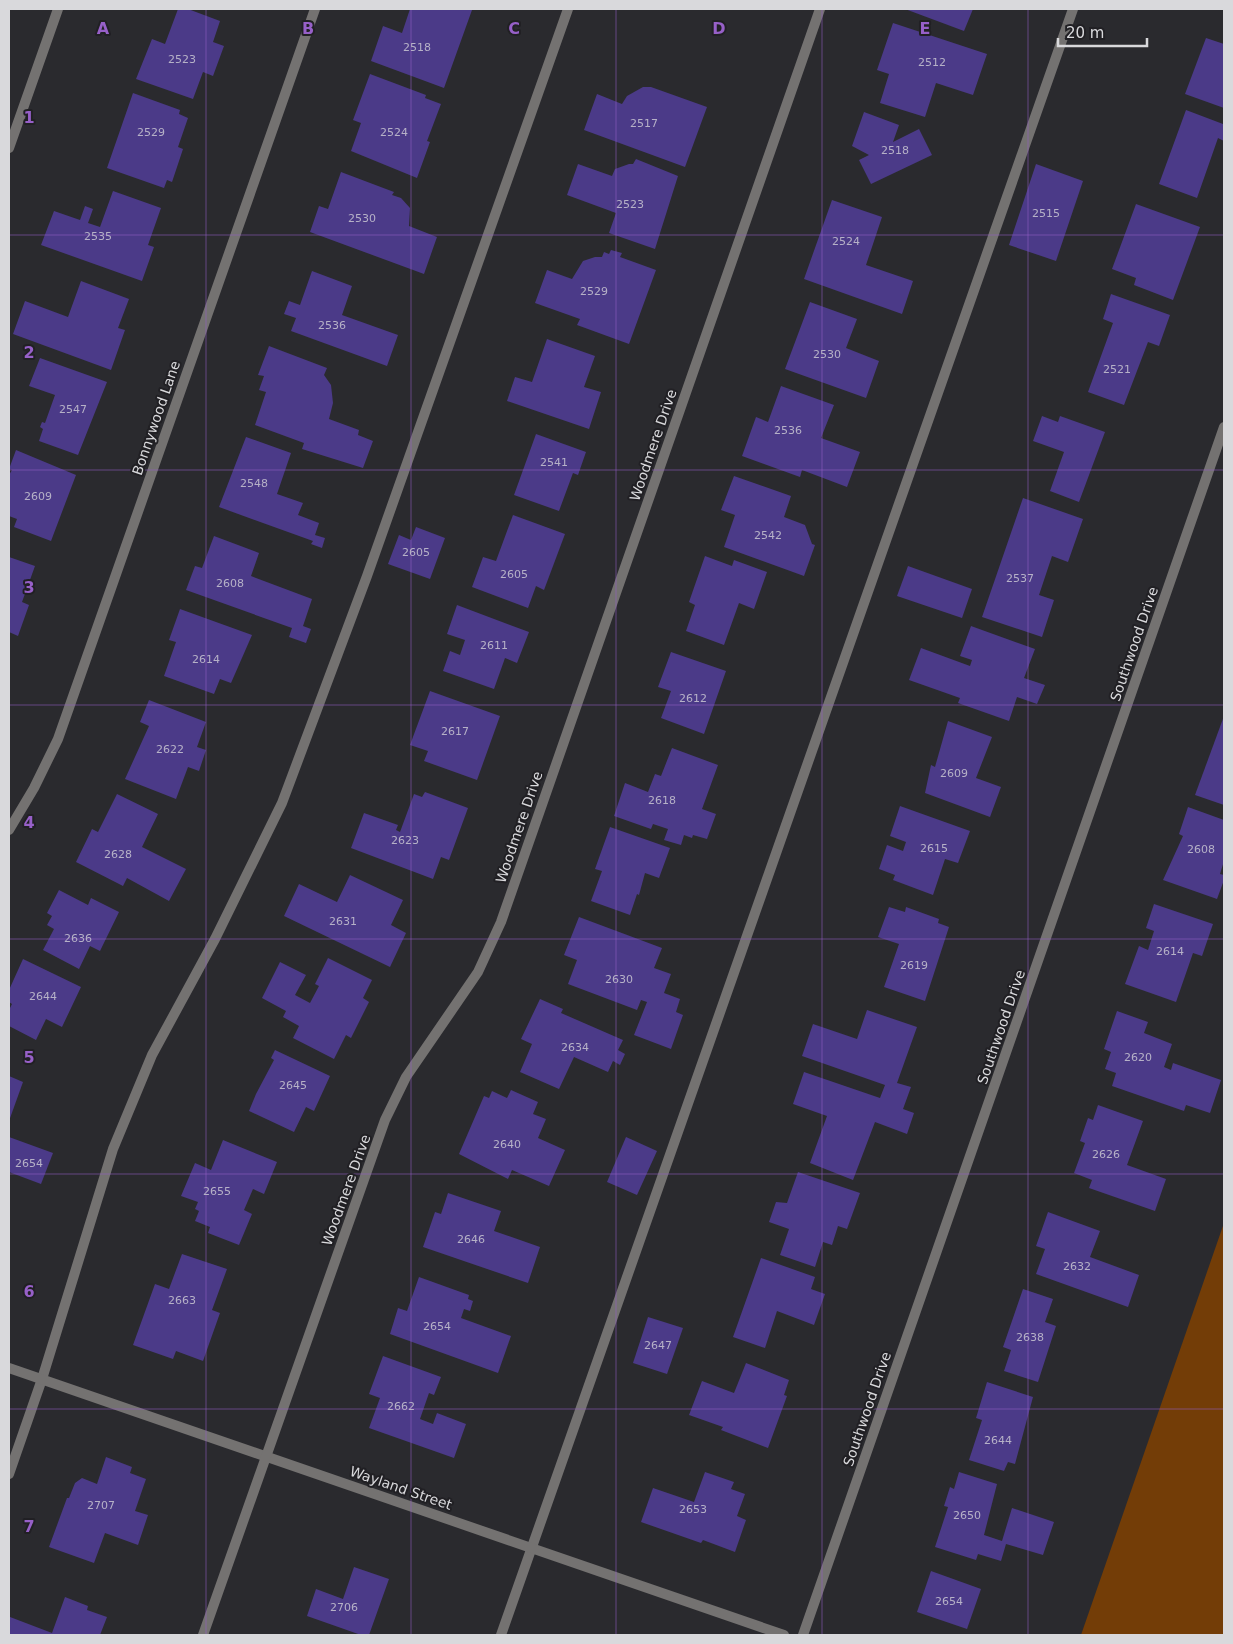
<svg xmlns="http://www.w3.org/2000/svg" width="1233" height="1644" font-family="'DejaVu Sans',sans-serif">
  <rect width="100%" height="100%" fill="#2a2a2e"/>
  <path fill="#733d07" d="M 1224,1223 L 1224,1635 L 1081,1635 Z"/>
  <g fill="#4b3a88">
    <path d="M 178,9 L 188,9 L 220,21 L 213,42 L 224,46 L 213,76 L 203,72 L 193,99 L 136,79 L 152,39 L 165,44 Z"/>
    <path d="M 410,9 L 472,10 L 444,88 L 371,61 L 383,26 L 402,33 Z"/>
    <path d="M 905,9 L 973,9 L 964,31 Z"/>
    <path d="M 893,23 L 987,54 L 973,95 L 936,83 L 925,117 L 880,103 L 889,74 L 877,70 Z"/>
    <path d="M 1206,38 L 1224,44 L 1224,108 L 1185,94 Z"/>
    <path d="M 370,74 L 426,95 L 425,98 L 441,104 L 427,141 L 430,142 L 417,178 L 351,151 L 361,123 L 353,120 Z"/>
    <path d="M 643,87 L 651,87 L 707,107 L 685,167 L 584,130 L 597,94 L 622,104 L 627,96 Z"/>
    <path d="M 133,93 L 180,110 L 179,114 L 188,118 L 178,147 L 183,149 L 172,182 L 167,180 L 164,188 L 107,168 Z"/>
    <path d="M 1186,110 L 1223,124 L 1224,120 L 1224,141 L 1218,138 L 1197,198 L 1159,184 Z"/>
    <path d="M 864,112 L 899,125 L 893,142 L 919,129 L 932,155 L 871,184 L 859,160 L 869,155 L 852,146 Z"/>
    <path d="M 636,159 L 678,176 L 655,249 L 609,233 L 616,213 L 567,195 L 578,164 L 612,176 L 615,169 L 629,164 L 633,164 Z"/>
    <path d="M 1036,164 L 1083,181 L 1056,261 L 1009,245 Z"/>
    <path d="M 341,172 L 394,192 L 392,195 L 401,198 L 410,208 L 409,226 L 437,237 L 424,274 L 310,232 L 319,206 L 328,209 Z"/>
    <path d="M 113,191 L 161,208 L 148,245 L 154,247 L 142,281 L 41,245 L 54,211 L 80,220 L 85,206 L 93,209 L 88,223 L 100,227 Z"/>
    <path d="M 832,200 L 882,217 L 866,265 L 913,281 L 902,314 L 804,279 Z"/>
    <path d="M 1136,204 L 1200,227 L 1173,300 L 1134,285 L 1136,278 L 1112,269 Z"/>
    <path d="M 611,250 L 622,253 L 620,257 L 656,270 L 629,344 L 577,325 L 580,319 L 535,303 L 547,270 L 572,279 L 583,261 L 595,257 L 602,257 L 604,252 L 609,254 Z"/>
    <path d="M 312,271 L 352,286 L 342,315 L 398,335 L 387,366 L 291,331 L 296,318 L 284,314 L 289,301 L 300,305 Z"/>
    <path d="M 81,281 L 129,299 L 118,328 L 125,330 L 111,370 L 13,334 L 25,301 L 68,317 Z"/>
    <path d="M 1111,294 L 1170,315 L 1159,346 L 1148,342 L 1124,405 L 1088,392 L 1113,323 L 1103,319 Z"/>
    <path d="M 810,302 L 857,319 L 846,348 L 879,361 L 866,398 L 785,369 Z"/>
    <path d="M 547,339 L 595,356 L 584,387 L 601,392 L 589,429 L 507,401 L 515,377 L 532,382 Z"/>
    <path d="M 269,346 L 327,368 L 324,375 L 331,385 L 333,403 L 329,419 L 359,430 L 358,435 L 373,441 L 363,468 L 302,449 L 304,443 L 255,425 L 266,392 L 259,390 L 264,376 L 258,375 Z"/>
    <path d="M 40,358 L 107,382 L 78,455 L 39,441 L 43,429 L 40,427 L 42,422 L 45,423 L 55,395 L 29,386 Z"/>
    <path d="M 781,386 L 834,405 L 821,438 L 860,452 L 847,487 L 802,470 L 800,477 L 742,456 L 756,417 L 768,422 Z"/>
    <path d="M 1042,416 L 1058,422 L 1060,416 L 1105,432 L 1079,502 L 1050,491 L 1064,452 L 1033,441 Z"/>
    <path d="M 536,434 L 586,452 L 578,475 L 573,473 L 559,511 L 514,495 Z"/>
    <path d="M 246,437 L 291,453 L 277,494 L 303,503 L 298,515 L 319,523 L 315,535 L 325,538 L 322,548 L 311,544 L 313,541 L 219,507 Z"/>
    <path d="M 16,450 L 76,475 L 51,541 L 14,527 L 17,519 L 9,516 L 9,475 L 12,470 L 9,469 Z"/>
    <path d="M 734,476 L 791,496 L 784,517 L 805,525 L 812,544 L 815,545 L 804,576 L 724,547 L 735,515 L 721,510 Z"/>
    <path d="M 1023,498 L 1083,519 L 1068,562 L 1052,556 L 1039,595 L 1054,600 L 1042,637 L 982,617 Z"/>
    <path d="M 513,515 L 565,534 L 544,590 L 536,586 L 528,608 L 472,587 L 483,557 L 496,561 Z"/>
    <path d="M 416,527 L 445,538 L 430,579 L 388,564 L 399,535 L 411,540 Z"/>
    <path d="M 214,536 L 259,553 L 251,576 L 312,599 L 303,626 L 311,629 L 306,643 L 289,637 L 292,628 L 186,590 L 195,566 L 202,568 Z"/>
    <path d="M 705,556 L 732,566 L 734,560 L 767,572 L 754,609 L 739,603 L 724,645 L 686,631 L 695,605 L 689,602 Z"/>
    <path d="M 9,557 L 35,566 L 22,602 L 29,605 L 18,636 L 9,632 Z"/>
    <path d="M 908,566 L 972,589 L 962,618 L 897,596 Z"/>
    <path d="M 457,605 L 529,632 L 517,663 L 505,658 L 494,689 L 443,671 L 450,651 L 460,655 L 465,640 L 447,634 Z"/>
    <path d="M 180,609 L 252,635 L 231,683 L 220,679 L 214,694 L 164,676 L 176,642 L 169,640 Z"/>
    <path d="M 971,626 L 1035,649 L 1024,678 L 1045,685 L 1037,704 L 1017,697 L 1009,721 L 958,703 L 960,698 L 909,680 L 921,648 L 970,666 L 972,660 L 960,656 Z"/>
    <path d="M 671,652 L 726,671 L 704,734 L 661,718 L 671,691 L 658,687 Z"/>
    <path d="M 430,691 L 500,716 L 477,780 L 424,761 L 428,751 L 410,745 Z"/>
    <path d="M 149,700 L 206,722 L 197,747 L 206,750 L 199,771 L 188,767 L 176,799 L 125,779 L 149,726 L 140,722 Z"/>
    <path d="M 1224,716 L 1224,805 L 1195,795 Z"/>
    <path d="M 948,721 L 992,737 L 976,778 L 1001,787 L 990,817 L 925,793 L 931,765 L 935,767 Z"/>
    <path d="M 672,748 L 718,765 L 702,809 L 716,814 L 707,839 L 693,835 L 692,838 L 684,835 L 681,845 L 664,840 L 668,829 L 653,824 L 651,829 L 614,816 L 625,783 L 648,792 L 655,774 L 661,776 Z"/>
    <path d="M 425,792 L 468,808 L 449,860 L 441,857 L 433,879 L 351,848 L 364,813 L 398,825 L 396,830 L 400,832 L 414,794 L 422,797 Z"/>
    <path d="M 117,794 L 158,814 L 142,847 L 186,869 L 169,901 L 127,878 L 123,886 L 76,862 L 92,829 L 98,832 Z"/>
    <path d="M 900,806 L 970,831 L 958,863 L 945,859 L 933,895 L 893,880 L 895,875 L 879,869 L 887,845 L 903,851 L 906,842 L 890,836 Z"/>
    <path d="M 1188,807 L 1224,820 L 1224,861 L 1220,874 L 1224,875 L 1224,880 L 1217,899 L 1163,880 L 1183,836 L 1179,834 Z"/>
    <path d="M 610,827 L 670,848 L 659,878 L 645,873 L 639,895 L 637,894 L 630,915 L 591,901 L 602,871 L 595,869 Z"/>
    <path d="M 350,875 L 403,900 L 391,925 L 406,933 L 390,967 L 284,916 L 299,884 L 337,902 Z"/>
    <path d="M 59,890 L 88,905 L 91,898 L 119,912 L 100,951 L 90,946 L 79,969 L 43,950 L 54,929 L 47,925 L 52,916 L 47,913 Z"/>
    <path d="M 1154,904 L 1213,924 L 1202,956 L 1193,953 L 1176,1002 L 1125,984 L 1139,946 L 1148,950 L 1154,931 L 1146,928 Z"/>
    <path d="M 889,907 L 905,912 L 906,907 L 939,919 L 938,923 L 949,927 L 925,1001 L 884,987 L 899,944 L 878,937 Z"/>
    <path d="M 579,917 L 662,948 L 654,968 L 671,974 L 664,993 L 680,999 L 676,1012 L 683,1015 L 671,1049 L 634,1035 L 647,1002 L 641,1000 L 637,1010 L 568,984 L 577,960 L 564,955 Z"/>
    <path d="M 328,958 L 372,980 L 363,998 L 369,1002 L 351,1038 L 346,1035 L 334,1059 L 293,1038 L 299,1026 L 283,1017 L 286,1011 L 262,998 L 280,962 L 306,975 L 295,995 L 310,1003 L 319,986 L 315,984 Z"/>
    <path d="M 23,959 L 81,987 L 62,1027 L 46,1019 L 36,1040 L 9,1026 L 9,1010 L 12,1004 L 9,1002 L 9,990 Z"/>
    <path d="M 540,999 L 563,1009 L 561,1013 L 623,1040 L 618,1050 L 625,1054 L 620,1065 L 613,1061 L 608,1072 L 574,1057 L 559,1089 L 520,1072 L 532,1044 L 521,1039 Z"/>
    <path d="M 867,1010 L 917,1027 L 897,1083 L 911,1087 L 903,1109 L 914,1113 L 907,1134 L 875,1122 L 853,1180 L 810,1163 L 827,1116 L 793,1104 L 804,1072 L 880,1098 L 885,1085 L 802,1056 L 813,1024 L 857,1039 Z"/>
    <path d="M 1117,1011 L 1148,1022 L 1144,1033 L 1172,1044 L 1164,1067 L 1171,1070 L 1173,1063 L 1221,1080 L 1210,1113 L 1186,1105 L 1184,1111 L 1112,1086 L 1116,1073 L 1105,1069 L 1111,1052 L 1104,1049 Z"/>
    <path d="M 275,1050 L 330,1076 L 314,1111 L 306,1107 L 294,1132 L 249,1111 L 256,1094 L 274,1060 L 271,1058 Z"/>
    <path d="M 9,1076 L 23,1082 L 9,1121 Z"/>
    <path d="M 511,1090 L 538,1102 L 533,1114 L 546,1119 L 538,1138 L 565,1150 L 549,1186 L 512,1170 L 508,1179 L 459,1154 L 484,1096 L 489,1098 L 492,1091 L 507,1098 Z"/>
    <path d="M 1098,1105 L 1143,1121 L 1127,1165 L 1166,1179 L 1155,1211 L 1089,1188 L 1092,1180 L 1074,1173 L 1085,1143 L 1080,1141 L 1088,1118 L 1093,1120 Z"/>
    <path d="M 9,1137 L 53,1153 L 41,1184 L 9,1172 Z"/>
    <path d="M 626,1137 L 657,1151 L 637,1195 L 607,1182 Z"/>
    <path d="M 223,1140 L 277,1162 L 264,1194 L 253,1189 L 244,1210 L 252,1214 L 239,1245 L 208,1233 L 210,1227 L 195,1221 L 199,1211 L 195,1209 L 198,1202 L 181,1196 L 195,1163 L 211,1170 Z"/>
    <path d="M 798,1172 L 860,1193 L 847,1229 L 838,1226 L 832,1245 L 823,1242 L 815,1267 L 780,1255 L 789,1229 L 769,1222 L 776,1202 L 787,1203 Z"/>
    <path d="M 448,1193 L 501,1211 L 494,1231 L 540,1247 L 528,1283 L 423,1247 L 435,1212 L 441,1214 Z"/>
    <path d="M 1048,1212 L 1100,1231 L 1090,1257 L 1139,1275 L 1128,1307 L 1036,1274 L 1045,1249 L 1036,1246 Z"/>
    <path d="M 182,1254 L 227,1269 L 212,1310 L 220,1313 L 203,1361 L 176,1351 L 173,1359 L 133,1345 L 155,1284 L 169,1289 Z"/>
    <path d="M 761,1258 L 815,1277 L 811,1289 L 825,1294 L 814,1325 L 777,1311 L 765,1348 L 733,1337 Z"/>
    <path d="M 419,1277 L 469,1295 L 468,1299 L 473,1301 L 470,1311 L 464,1309 L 461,1318 L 511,1336 L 498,1373 L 390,1334 L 398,1308 L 407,1311 Z"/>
    <path d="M 1023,1289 L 1053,1299 L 1045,1322 L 1056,1326 L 1038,1382 L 1004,1371 L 1011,1350 L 1003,1347 Z"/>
    <path d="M 648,1317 L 683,1328 L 667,1374 L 633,1363 Z"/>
    <path d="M 383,1356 L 441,1377 L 434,1395 L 429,1393 L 420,1419 L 433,1424 L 437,1413 L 466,1424 L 454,1458 L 369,1428 L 380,1398 L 369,1394 Z"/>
    <path d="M 746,1363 L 789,1380 L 784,1395 L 787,1396 L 768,1448 L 721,1430 L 723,1427 L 689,1415 L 702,1381 L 734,1393 Z"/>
    <path d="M 987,1382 L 1033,1397 L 1015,1464 L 1008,1462 L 1004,1471 L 969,1460 L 982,1420 L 976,1418 Z"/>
    <path d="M 106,1457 L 132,1467 L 130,1473 L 146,1479 L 135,1511 L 148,1515 L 138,1545 L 105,1533 L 94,1563 L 49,1547 L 67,1498 L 69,1498 L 75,1483 L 82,1478 L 97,1484 Z"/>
    <path d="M 705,1472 L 734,1482 L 731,1489 L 745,1494 L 737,1516 L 746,1520 L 735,1552 L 703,1540 L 701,1543 L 641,1522 L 653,1488 L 694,1502 Z"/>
    <path d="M 959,1472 L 997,1484 L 984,1535 L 1002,1541 L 1012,1508 L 1054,1522 L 1043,1555 L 1006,1544 L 1001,1561 L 978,1554 L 976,1560 L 935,1547 L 948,1507 L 944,1506 L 950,1487 L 954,1489 Z"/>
    <path d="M 354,1567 L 389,1579 L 369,1635 L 361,1635 L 307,1616 L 316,1589 L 343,1599 Z"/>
    <path d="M 931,1571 L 981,1589 L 967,1629 L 917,1612 Z"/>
    <path d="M 65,1597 L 88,1606 L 87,1610 L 107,1617 L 100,1635 L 9,1635 L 10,1617 L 52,1633 Z"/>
  </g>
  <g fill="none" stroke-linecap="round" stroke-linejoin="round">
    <g stroke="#747271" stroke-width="10">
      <path d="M 9,148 L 58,9"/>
      <path d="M 9,1474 L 42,1379 L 113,1149 L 152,1055 L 215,939 L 282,803 L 367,576 L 568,9"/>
      <path d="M 501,1635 L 1073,9"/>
    </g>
    <g stroke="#747271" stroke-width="10">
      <path d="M 9,830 L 34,788 L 58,739 L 315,9"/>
      <path d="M 9,1368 L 784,1635"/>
      <path d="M 203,1635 L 385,1120 L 406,1077 L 478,972 L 501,922 L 820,9"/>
      <path d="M 803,1635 L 1224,427"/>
    </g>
  </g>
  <path fill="none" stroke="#9760c8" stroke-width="1" stroke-opacity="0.55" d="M 206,9 L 206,1635M 411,9 L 411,1635M 616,9 L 616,1635M 822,9 L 822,1635M 1028,9 L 1028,1635M 9,235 L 1224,235M 9,470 L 1224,470M 9,705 L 1224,705M 9,939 L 1224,939M 9,1174 L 1224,1174M 9,1409 L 1224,1409"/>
  <g text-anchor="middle" stroke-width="4" stroke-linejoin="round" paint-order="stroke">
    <g font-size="11" fill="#b6b1c7">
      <text x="417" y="51">2518</text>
      <text x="182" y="63">2523</text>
      <text x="932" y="66">2512</text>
      <text x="644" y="127">2517</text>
      <text x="151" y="136">2529</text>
      <text x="394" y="136">2524</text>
      <text x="895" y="154">2518</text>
      <text x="630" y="208">2523</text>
      <text x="1046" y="217">2515</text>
      <text x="362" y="222">2530</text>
      <text x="98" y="240">2535</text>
      <text x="846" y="245">2524</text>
      <text x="594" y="295">2529</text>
      <text x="332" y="329">2536</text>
      <text x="827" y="358">2530</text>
      <text x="1117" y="373">2521</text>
      <text x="73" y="413">2547</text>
      <text x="788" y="434">2536</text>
      <text x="554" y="466">2541</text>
      <text x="254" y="487">2548</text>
      <text x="38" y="500">2609</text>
      <text x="768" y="539">2542</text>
      <text x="416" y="556">2605</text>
      <text x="514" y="578">2605</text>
      <text x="1020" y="582">2537</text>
      <text x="230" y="587">2608</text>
      <text x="494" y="649">2611</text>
      <text x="206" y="663">2614</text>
      <text x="693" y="702">2612</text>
      <text x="455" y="735">2617</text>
      <text x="170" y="753">2622</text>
      <text x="954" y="777">2609</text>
      <text x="662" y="804">2618</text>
      <text x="405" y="844">2623</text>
      <text x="934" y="852">2615</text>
      <text x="1201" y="853">2608</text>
      <text x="118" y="858">2628</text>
      <text x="343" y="925">2631</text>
      <text x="78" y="942">2636</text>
      <text x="1170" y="955">2614</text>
      <text x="914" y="969">2619</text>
      <text x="619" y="983">2630</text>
      <text x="43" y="1000">2644</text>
      <text x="575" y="1051">2634</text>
      <text x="1138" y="1061">2620</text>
      <text x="293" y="1089">2645</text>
      <text x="507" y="1148">2640</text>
      <text x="1106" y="1158">2626</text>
      <text x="29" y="1167">2654</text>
      <text x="217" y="1195">2655</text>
      <text x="471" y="1243">2646</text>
      <text x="1077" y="1270">2632</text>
      <text x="182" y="1304">2663</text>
      <text x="437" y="1330">2654</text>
      <text x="1030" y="1341">2638</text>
      <text x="658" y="1349">2647</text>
      <text x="401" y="1410">2662</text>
      <text x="998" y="1444">2644</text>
      <text x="101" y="1509">2707</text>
      <text x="693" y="1513">2653</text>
      <text x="967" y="1519">2650</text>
      <text x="949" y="1605">2654</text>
      <text x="344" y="1611">2706</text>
    </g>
    <g font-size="14" fill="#d9d9dc" stroke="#212024">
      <text transform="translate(156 418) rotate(-71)" y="5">Bonnywood Lane</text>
      <text transform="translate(653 445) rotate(-71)" y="5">Woodmere Drive</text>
      <text transform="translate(1134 644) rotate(-71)" y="5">Southwood Drive</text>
      <text transform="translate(519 827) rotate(-71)" y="5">Woodmere Drive</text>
      <text transform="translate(1001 1027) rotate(-71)" y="5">Southwood Drive</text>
      <text transform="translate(346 1190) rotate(-70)" y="5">Woodmere Drive</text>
      <text transform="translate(867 1409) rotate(-71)" y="5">Southwood Drive</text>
      <text transform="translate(401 1488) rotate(19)" y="5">Wayland Street</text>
    </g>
  </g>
  <g font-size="16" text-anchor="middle" font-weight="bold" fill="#9760c8" stroke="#212024" stroke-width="4" stroke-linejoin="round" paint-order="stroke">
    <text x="103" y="34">A</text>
    <text x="308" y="34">B</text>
    <text x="514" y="34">C</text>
    <text x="719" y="34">D</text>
    <text x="925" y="34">E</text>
    <text x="29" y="123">1</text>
    <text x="29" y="358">2</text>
    <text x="29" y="593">3</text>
    <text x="29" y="828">4</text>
    <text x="29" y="1063">5</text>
    <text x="29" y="1297">6</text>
    <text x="29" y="1532">7</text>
  </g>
  <rect width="1233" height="1644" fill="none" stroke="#d9d9dc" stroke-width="20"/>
  <path d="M1058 38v8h89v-8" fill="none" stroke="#d9d9dc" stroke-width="2.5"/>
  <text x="1066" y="38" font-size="15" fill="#d9d9dc" stroke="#212024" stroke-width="4" paint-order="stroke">20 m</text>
</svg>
